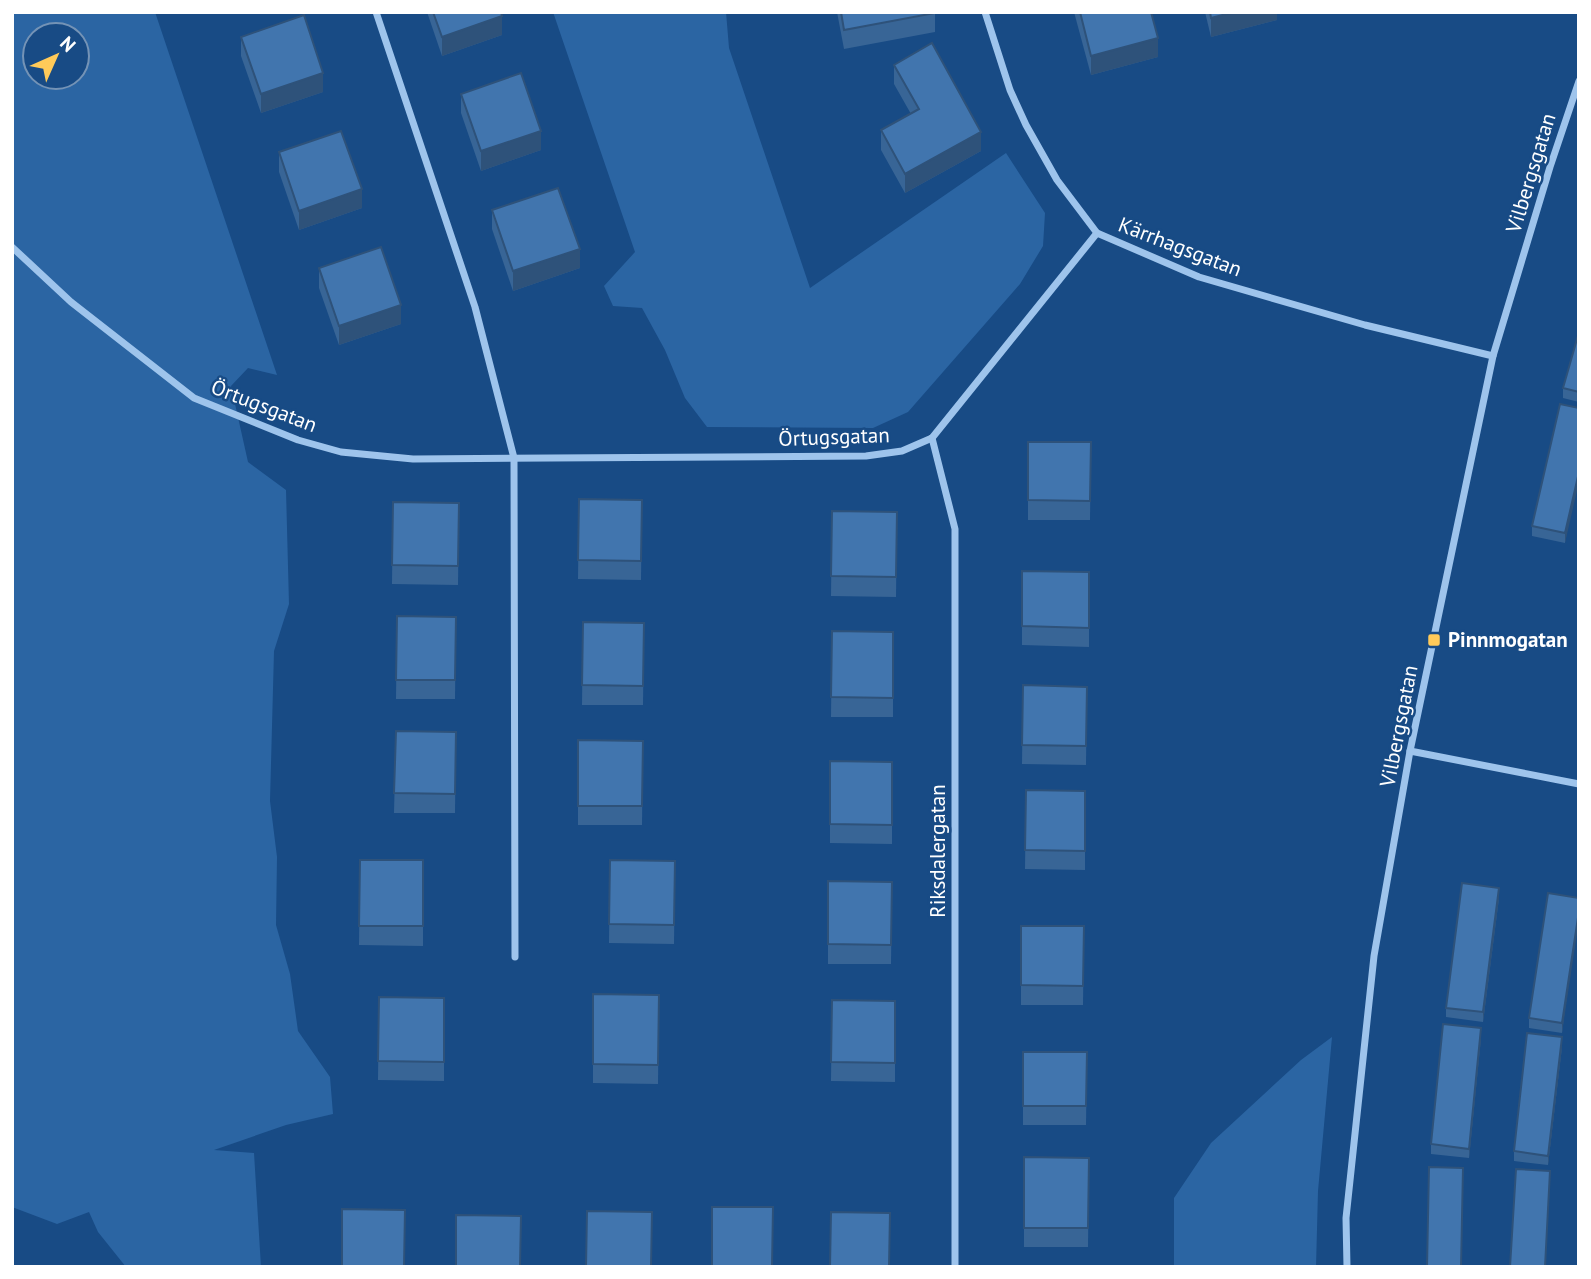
<svg xmlns="http://www.w3.org/2000/svg" width="1591" height="1279" font-family="'PT Sans',sans-serif">
  <rect width="100%" height="100%" fill="#184b85"/>
  <g fill="#2b65a3" fill-rule="evenodd">
    <path d="M 12,12 L 155,12 L 277,375 L 248,368 L 231,386 L 248,462 L 286,490 L 289,604 L 274,651 L 270,801 L 277,857 L 276,925 L 290,974 L 298,1031 L 330,1077 L 333,1114 L 286,1125 L 214,1150 L 254,1153 L 261,1267 L 126,1267 L 98,1232 L 89,1212 L 57,1224 L 12,1207 ZM 35,35 L 77,35 L 77,77 L 35,77 Z"/>
    <path d="M 553,12 L 726,12 L 729,48 L 810,288 L 1006,153 L 1045,213 L 1043,246 L 1020,284 L 908,412 L 873,428 L 707,427 L 685,398 L 665,350 L 642,308 L 613,306 L 604,286 L 635,252 Z"/>
    <path d="M 1332,1037 L 1318,1191 L 1316,1267 L 1174,1267 L 1174,1198 L 1211,1143 L 1301,1060 Z"/>
  </g>
  <g fill="none" stroke-linecap="round" stroke-linejoin="round">
    <g stroke="#9ec4ec" stroke-width="7">
      <path d="M 376,12 L 475,307 L 514,458 L 515,957"/>
      <path d="M 985,12 L 1010,90 L 1026,125 L 1057,180 L 1097,233 L 1199,277 L 1365,325 L 1493,356"/>
      <path d="M 12,247 L 71,302 L 194,398 L 298,440 L 341,452 L 413,459 L 866,456 L 902,451 L 932,438 L 1097,233"/>
      <path d="M 932,438 L 955,529 L 955,1267"/>
      <path d="M 1410,751 L 1579,784"/>
      <path d="M 1347,1267 L 1346,1218 L 1374,956 L 1410,751 L 1493,356 L 1550,167 L 1579,81"/>
    </g>
  </g>
  <g fill="#386596">
    <path d="M 427,12 L 501,12 L 502,35 L 442,56 Z"/>
    <path d="M 837,12 L 935,12 L 935,32 L 844,49 Z"/>
    <path d="M 1074,12 L 1151,12 L 1158,57 L 1091,75 Z"/>
    <path d="M 1205,12 L 1277,12 L 1277,20 L 1211,37 Z"/>
    <path d="M 241,37 L 323,92 L 261,113 L 241,56 Z"/>
    <path d="M 894,65 L 981,151 L 905,193 L 881,150 L 881,130 L 911,114 L 894,84 Z"/>
    <path d="M 461,94 L 541,150 L 481,171 L 461,113 Z"/>
    <path d="M 279,152 L 362,208 L 299,230 L 279,172 Z"/>
    <path d="M 492,210 L 580,268 L 513,291 L 492,229 Z"/>
    <path d="M 319,268 L 401,324 L 339,345 L 319,288 Z"/>
    <path d="M 1579,332 L 1579,402 L 1563,398 L 1563,388 Z"/>
    <path d="M 1579,408 L 1565,543 L 1532,536 L 1532,526 Z"/>
    <path d="M 1028,442 L 1091,442 L 1090,520 L 1028,520 Z"/>
    <path d="M 579,499 L 642,500 L 641,580 L 578,579 Z"/>
    <path d="M 393,502 L 459,503 L 458,585 L 392,584 Z"/>
    <path d="M 832,511 L 897,512 L 896,597 L 831,596 Z"/>
    <path d="M 1022,571 L 1089,572 L 1089,647 L 1022,645 Z"/>
    <path d="M 397,616 L 456,617 L 455,699 L 396,699 Z"/>
    <path d="M 583,622 L 644,623 L 643,705 L 582,705 Z"/>
    <path d="M 832,631 L 893,632 L 893,717 L 831,717 Z"/>
    <path d="M 1023,685 L 1087,687 L 1086,765 L 1022,764 Z"/>
    <path d="M 396,731 L 456,732 L 455,813 L 394,813 Z"/>
    <path d="M 578,740 L 643,741 L 642,825 L 578,825 Z"/>
    <path d="M 830,761 L 892,762 L 892,844 L 830,843 Z"/>
    <path d="M 1026,790 L 1085,791 L 1085,870 L 1025,869 Z"/>
    <path d="M 360,860 L 423,860 L 423,946 L 359,945 Z"/>
    <path d="M 610,860 L 675,861 L 674,944 L 609,943 Z"/>
    <path d="M 828,881 L 892,882 L 891,964 L 828,964 Z"/>
    <path d="M 1499,898 L 1483,1022 L 1446,1017 L 1446,1008 Z"/>
    <path d="M 1579,898 L 1562,1033 L 1529,1028 L 1529,1018 Z"/>
    <path d="M 1021,926 L 1084,926 L 1083,1005 L 1021,1005 Z"/>
    <path d="M 593,994 L 659,995 L 658,1084 L 593,1083 Z"/>
    <path d="M 379,997 L 444,998 L 444,1081 L 378,1080 Z"/>
    <path d="M 832,1000 L 895,1001 L 895,1082 L 831,1081 Z"/>
    <path d="M 1481,1038 L 1469,1158 L 1431,1154 L 1431,1144 Z"/>
    <path d="M 1562,1047 L 1548,1165 L 1514,1161 L 1514,1151 Z"/>
    <path d="M 1023,1052 L 1087,1052 L 1086,1125 L 1023,1125 Z"/>
    <path d="M 1024,1157 L 1089,1158 L 1088,1247 L 1024,1247 Z"/>
  </g>
  <g fill="#2e527a">
    <path d="M 1234,12 L 1277,12 L 1277,20 L 1211,37 L 1211,18 Z"/>
    <path d="M 502,16 L 502,35 L 442,56 L 442,37 Z"/>
    <path d="M 1158,38 L 1158,57 L 1091,75 L 1091,56 Z"/>
    <path d="M 323,73 L 323,92 L 261,113 L 261,94 Z"/>
    <path d="M 541,131 L 541,150 L 481,171 L 481,151 Z"/>
    <path d="M 981,132 L 981,151 L 905,193 L 905,174 Z"/>
    <path d="M 362,189 L 362,208 L 299,230 L 299,211 Z"/>
    <path d="M 580,249 L 580,268 L 513,291 L 513,271 Z"/>
    <path d="M 401,305 L 401,324 L 339,345 L 339,326 Z"/>
    <path d="M 1579,472 L 1579,482 L 1565,543 L 1565,533 Z"/>
    <path d="M 1499,888 L 1499,898 L 1483,1022 L 1483,1012 Z"/>
    <path d="M 1579,911 L 1579,920 L 1562,1033 L 1562,1023 Z"/>
    <path d="M 1481,1028 L 1481,1038 L 1469,1158 L 1469,1149 Z"/>
    <path d="M 1562,1037 L 1562,1047 L 1548,1165 L 1548,1156 Z"/>
  </g>
  <g fill="#4175ae" stroke="#2e527a" stroke-width="2">
    <path d="M 433,12 L 501,12 L 502,16 L 442,37 Z"/>
    <path d="M 841,12 L 935,12 L 935,13 L 844,30 Z"/>
    <path d="M 1080,12 L 1151,12 L 1158,38 L 1091,56 Z"/>
    <path d="M 1210,12 L 1234,12 L 1211,18 Z"/>
    <path d="M 304,15 L 323,73 L 261,94 L 241,37 Z"/>
    <path d="M 932,43 L 981,132 L 905,174 L 881,130 L 919,109 L 894,65 Z"/>
    <path d="M 521,73 L 541,131 L 481,151 L 461,94 Z"/>
    <path d="M 341,131 L 362,189 L 299,211 L 279,152 Z"/>
    <path d="M 558,188 L 580,249 L 513,271 L 492,210 Z"/>
    <path d="M 381,247 L 401,305 L 339,326 L 319,268 Z"/>
    <path d="M 1579,332 L 1579,392 L 1563,388 Z"/>
    <path d="M 1560,404 L 1579,408 L 1579,472 L 1565,533 L 1532,526 Z"/>
    <path d="M 1028,442 L 1091,442 L 1090,501 L 1028,500 Z"/>
    <path d="M 579,499 L 642,500 L 641,561 L 578,560 Z"/>
    <path d="M 393,502 L 459,503 L 458,566 L 392,565 Z"/>
    <path d="M 832,511 L 897,512 L 896,577 L 831,576 Z"/>
    <path d="M 1022,571 L 1089,572 L 1089,628 L 1022,626 Z"/>
    <path d="M 397,616 L 456,617 L 455,680 L 396,680 Z"/>
    <path d="M 583,622 L 644,623 L 643,686 L 582,685 Z"/>
    <path d="M 832,631 L 893,632 L 893,698 L 831,697 Z"/>
    <path d="M 1023,685 L 1087,687 L 1086,746 L 1022,745 Z"/>
    <path d="M 396,731 L 456,732 L 455,794 L 394,793 Z"/>
    <path d="M 578,740 L 643,741 L 642,806 L 578,806 Z"/>
    <path d="M 830,761 L 892,762 L 892,825 L 830,824 Z"/>
    <path d="M 1026,790 L 1085,791 L 1085,851 L 1025,850 Z"/>
    <path d="M 360,860 L 423,860 L 423,926 L 359,926 Z"/>
    <path d="M 610,860 L 675,861 L 674,925 L 609,924 Z"/>
    <path d="M 828,881 L 892,882 L 891,945 L 828,944 Z"/>
    <path d="M 1462,883 L 1499,888 L 1483,1012 L 1446,1008 Z"/>
    <path d="M 1548,893 L 1579,898 L 1579,911 L 1562,1023 L 1529,1018 Z"/>
    <path d="M 1021,926 L 1084,926 L 1083,986 L 1021,985 Z"/>
    <path d="M 593,994 L 659,995 L 658,1065 L 593,1064 Z"/>
    <path d="M 379,997 L 444,998 L 444,1062 L 378,1061 Z"/>
    <path d="M 832,1000 L 895,1001 L 895,1063 L 831,1062 Z"/>
    <path d="M 1443,1024 L 1481,1028 L 1469,1149 L 1431,1144 Z"/>
    <path d="M 1527,1033 L 1562,1037 L 1548,1156 L 1514,1151 Z"/>
    <path d="M 1023,1052 L 1087,1052 L 1086,1106 L 1023,1106 Z"/>
    <path d="M 1024,1157 L 1089,1158 L 1088,1228 L 1024,1228 Z"/>
    <path d="M 1429,1167 L 1463,1168 L 1461,1267 L 1427,1267 Z"/>
    <path d="M 1516,1169 L 1550,1171 L 1545,1267 L 1510,1267 Z"/>
    <path d="M 712,1207 L 773,1207 L 772,1267 L 712,1267 Z"/>
    <path d="M 342,1209 L 405,1210 L 404,1267 L 342,1267 Z"/>
    <path d="M 587,1211 L 652,1212 L 651,1267 L 586,1267 Z"/>
    <path d="M 831,1212 L 890,1213 L 889,1267 L 830,1267 Z"/>
    <path d="M 456,1215 L 521,1216 L 520,1267 L 456,1267 Z"/>
  </g>
  <rect fill="#ffca59" stroke="#184b85" stroke-width="2.5" x="1427" y="633" width="14" height="14" rx="3.5"/>
  <g text-anchor="middle" stroke-width="5" stroke-linejoin="round" paint-order="stroke">
    <g font-size="21" fill="#fff" stroke="#184b85">
      <text transform="translate(1531 173) rotate(-73)" y="7">Vilbergsgatan</text>
      <text transform="translate(1180 247) rotate(21)" y="7">Kärrhagsgatan</text>
      <text transform="translate(264 406) rotate(21)" y="7">Örtugsgatan</text>
      <text transform="translate(834 437) rotate(-2)" y="7">Örtugsgatan</text>
      <text transform="translate(1399 726) rotate(-79)" y="7">Vilbergsgatan</text>
      <text transform="translate(938 851) rotate(-90)" y="7">Riksdalergatan</text>
    </g>
    <g font-size="21" font-weight="bold" fill="#fff" stroke="#184b85" text-anchor="start">
      <text x="1448" y="647">Pinnmogatan</text>
    </g>
  </g>
  <rect width="1591" height="1279" fill="none" stroke="#ffffff" stroke-width="28"/>
  <g transform="translate(56 56) rotate(45)"><circle r="33" fill="#184b85" stroke="#7493b6" stroke-width="2"/>
  <path d="M0-5L12 26L0 18L-12 26Z" fill="#ffca59"/>
  <text y="-10" font-size="19" font-weight="bold" text-anchor="middle" fill="#ffffff">N</text>
  </g>
</svg>
